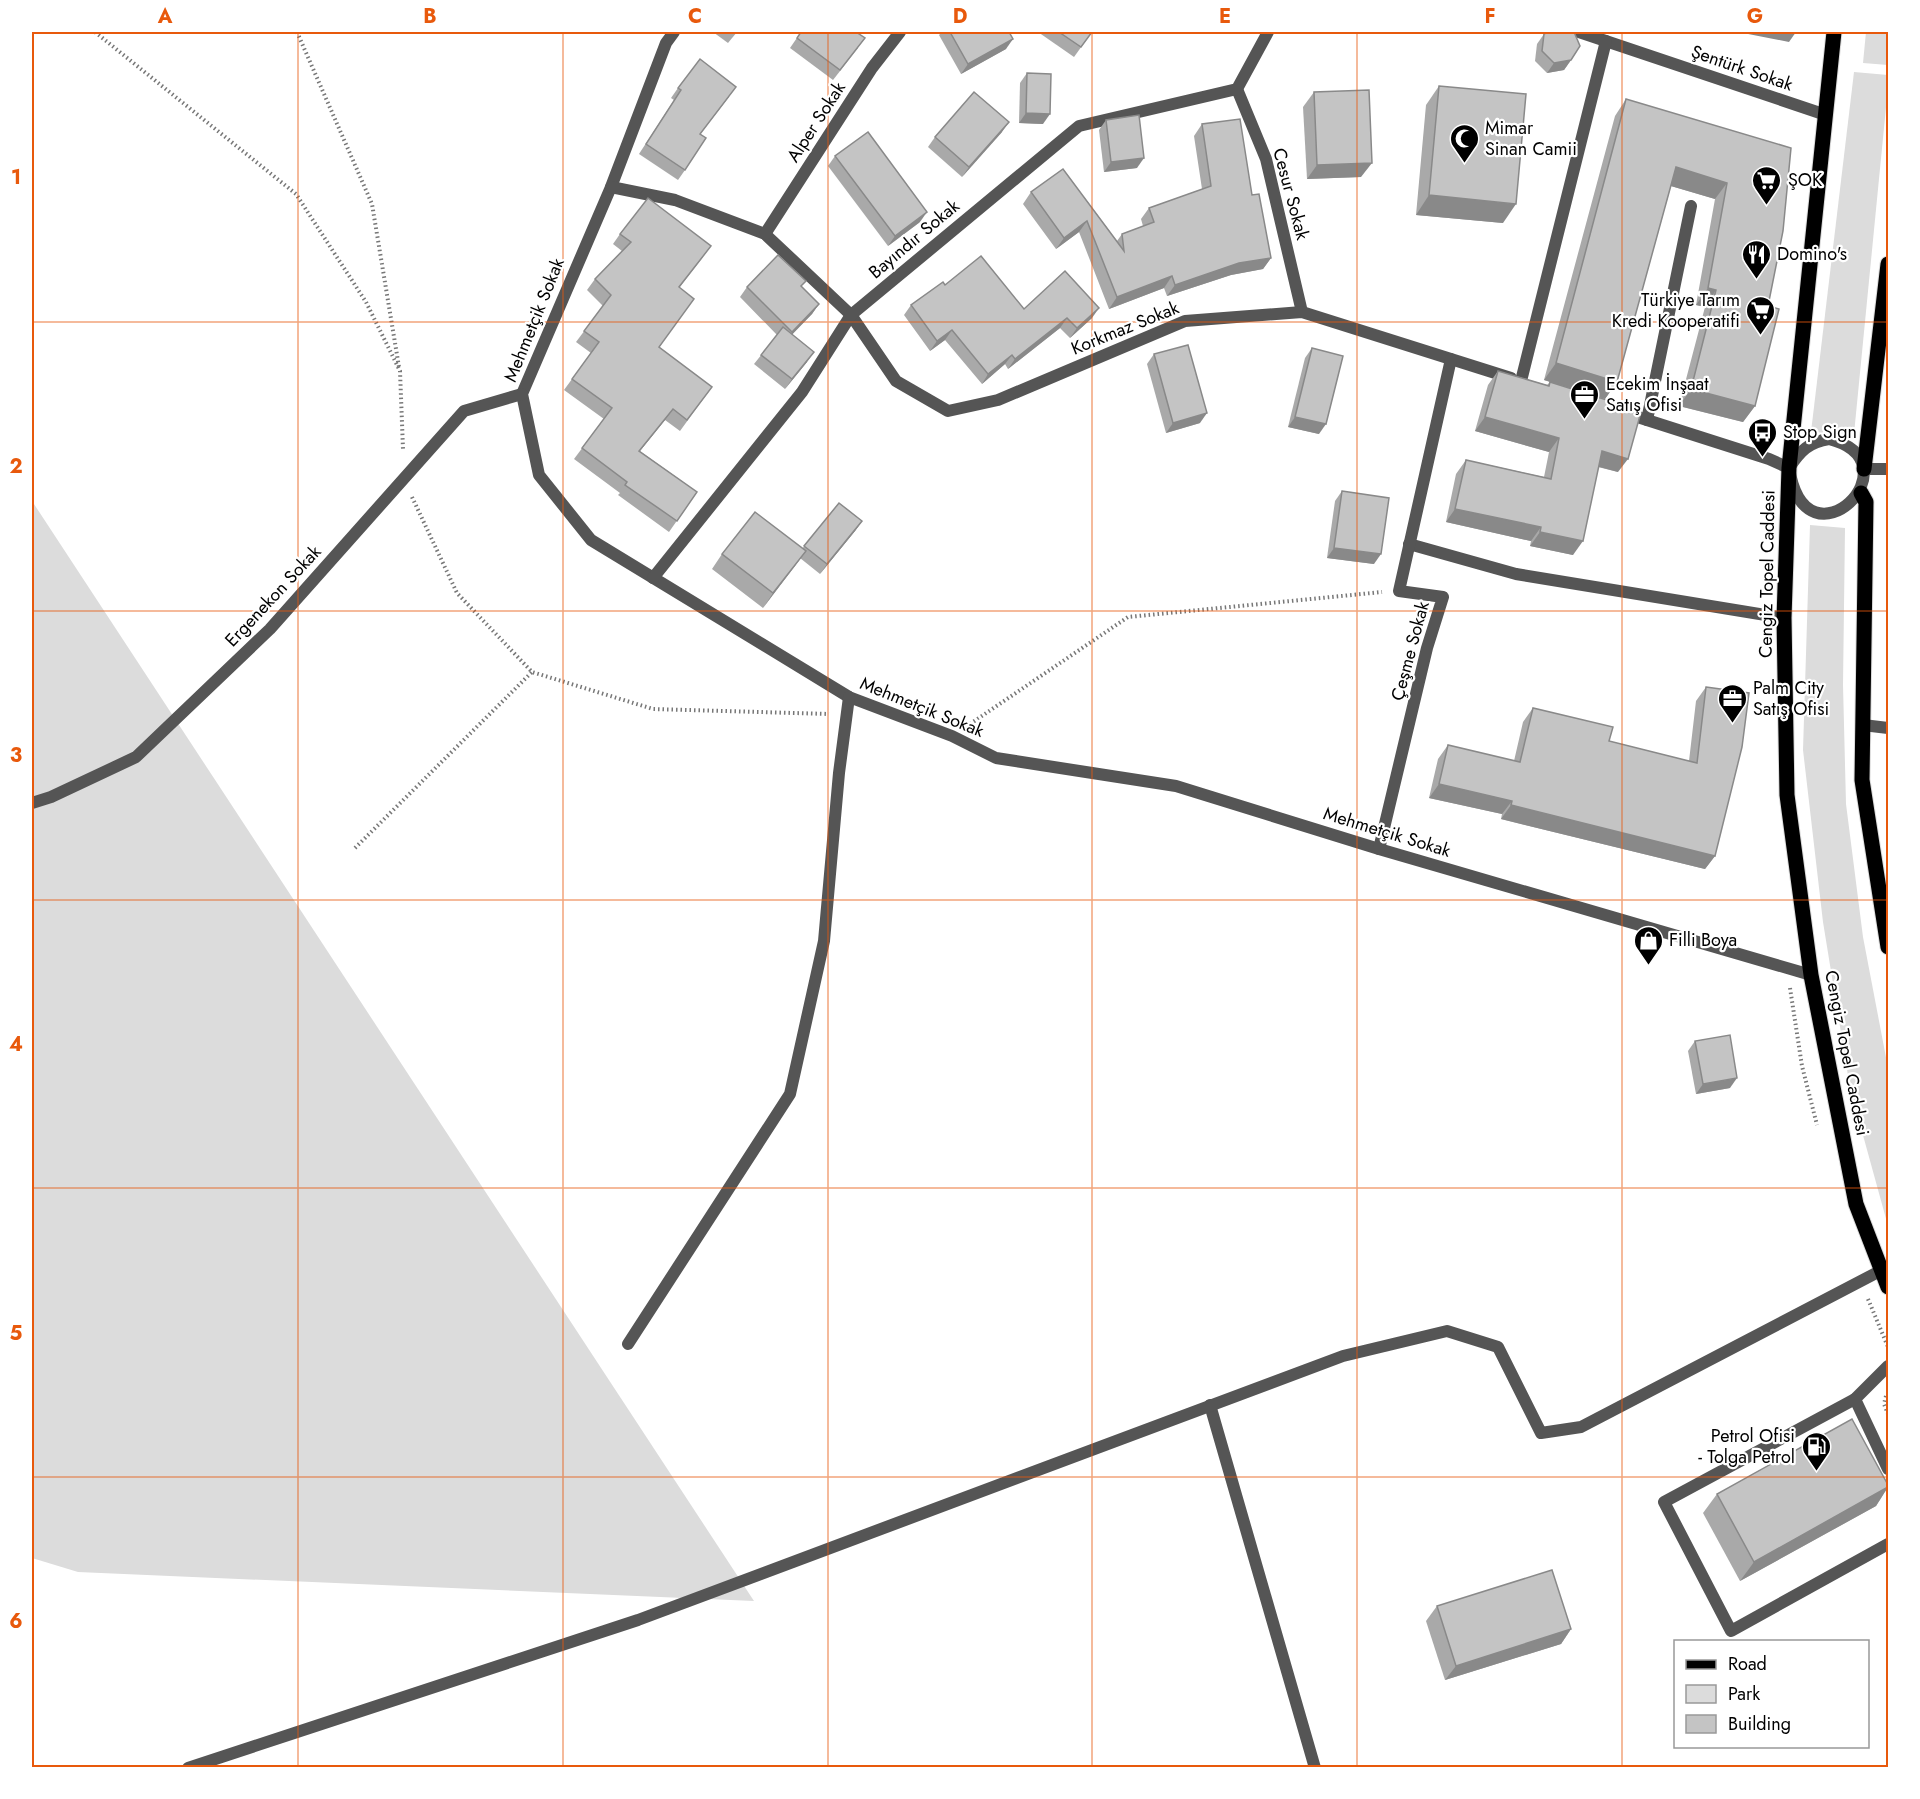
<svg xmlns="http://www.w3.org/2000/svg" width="1920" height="1799" font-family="Jost,sans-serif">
  <rect width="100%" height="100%" fill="#fff"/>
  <g fill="#dcdcdc">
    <path d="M 1866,32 L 1888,32 L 1888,65 L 1863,63 Z"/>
    <path d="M 1854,72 L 1888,75 L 1888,87 L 1854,434 L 1811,432 Z"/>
    <path d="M 32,501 L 754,1601 L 78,1572 L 32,1558 Z"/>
    <path d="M 1810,525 L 1845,528 L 1843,685 L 1846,804 L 1863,937 L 1888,1068 L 1888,1226 L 1850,1088 L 1823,922 L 1803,750 Z"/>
  </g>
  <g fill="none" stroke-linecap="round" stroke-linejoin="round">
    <defs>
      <g id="primary">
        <path d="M 1834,32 L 1789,468 L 1784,618 L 1787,795 L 1811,975 L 1856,1204 L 1888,1287"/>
        <path d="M 1864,469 L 1888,264"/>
        <path d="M 1861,493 L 1866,502 L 1862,780 L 1888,947"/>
      </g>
    </defs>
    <use href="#primary" stroke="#dbdbdb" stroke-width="17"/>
    <g stroke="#777" stroke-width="4" stroke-dasharray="1.5 3" stroke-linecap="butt">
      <path d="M 95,32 L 296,194 L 366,302 L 400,371 L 403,449"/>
      <path d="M 297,32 L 372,204 L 399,367"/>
      <path d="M 412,497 L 457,593 L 532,672 L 653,709 L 829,714"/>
      <path d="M 970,724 L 1128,617 L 1382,592"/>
      <path d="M 355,848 L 532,672"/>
      <path d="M 1790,988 L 1802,1066 L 1817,1125"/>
      <path d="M 1868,1299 L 1888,1347"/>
      <path d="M 1886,1396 L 1884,1404 L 1888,1414"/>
    </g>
    <g stroke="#555" stroke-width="12">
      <path d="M 1647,420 L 1691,206"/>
      <path d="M 1863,725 L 1888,728"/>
      <path d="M 1855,1399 L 1664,1502 L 1731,1631 L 1888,1544"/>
    </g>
    <g stroke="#555" stroke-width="12">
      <path d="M 674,32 L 666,43 L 611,187 L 522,394 L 539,475 L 591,540 L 849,697 L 952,736 L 996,758 L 1176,786 L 1379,849 L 1811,975"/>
      <path d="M 1579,32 L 1826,115"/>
      <path d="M 1237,89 L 1266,159 L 1302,312"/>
      <path d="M 611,187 L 675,200 L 765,234 L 851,315 L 896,381 L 948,411 L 998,400 L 1185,321 L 1302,312 L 1511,378"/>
      <path d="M 765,234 L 872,68 L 900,32"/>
      <path d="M 1521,381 L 1606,41"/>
      <path d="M 1625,413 L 1769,459 L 1789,468"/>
      <path d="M 1829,439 C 1920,462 1806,576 1789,468 C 1800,451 1809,442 1829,439 Z"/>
      <path d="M 1864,469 L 1888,469"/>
      <path d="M 1409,544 L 1516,574 L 1784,618"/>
      <path d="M 653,578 L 802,392 L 851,315 L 1079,126 L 1237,89 L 1268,32"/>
      <path d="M 32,803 L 51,797 L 136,757 L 270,629 L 464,411 L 522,394"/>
      <path d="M 1379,849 L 1427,648 L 1443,597 L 1399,591 L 1451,359"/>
      <path d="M 628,1344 L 790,1094 L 824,941 L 839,773 L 849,697"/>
      <path d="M 1888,1366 L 1855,1399 L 1888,1469"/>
      <path d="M 1210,1405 L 1315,1768"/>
      <path d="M 188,1768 L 638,1620 L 1343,1356 L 1447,1331 L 1498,1347 L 1541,1433 L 1581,1427 L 1882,1270"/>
    </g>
    <use href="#primary" stroke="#000" stroke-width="15"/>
  </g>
  <g fill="#a9a9a9">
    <path d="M 713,32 L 737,32 L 728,43 Z"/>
    <path d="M 801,32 L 858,48 L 833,80 L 790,48 Z"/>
    <path d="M 942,32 L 1009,32 L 1006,49 L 961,74 L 939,35 Z"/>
    <path d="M 1038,32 L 1092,32 L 1074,57 Z"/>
    <path d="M 1544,34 L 1571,60 L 1564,70 L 1547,73 L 1535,61 L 1537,44 Z"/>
    <path d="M 1027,73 L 1043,124 L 1019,123 L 1020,83 Z"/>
    <path d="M 1439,86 L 1503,223 L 1416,215 L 1426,105 Z"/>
    <path d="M 678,88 L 729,97 L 700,134 L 685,170 L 678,180 L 639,154 L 674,100 L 671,98 Z"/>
    <path d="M 1314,92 L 1361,177 L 1307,179 L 1303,107 Z"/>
    <path d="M 1626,99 L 1783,231 L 1768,306 L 1755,406 L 1743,422 L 1679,406 L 1705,307 L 1696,305 L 1715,199 L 1671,186 L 1617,382 L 1605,399 L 1544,380 L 1615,116 Z"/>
    <path d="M 1106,120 L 1137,168 L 1104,172 L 1099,130 Z"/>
    <path d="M 1202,124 L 1252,195 L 1271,258 L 1263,269 L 1231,275 L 1167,296 L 1164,288 L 1109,309 L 1079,232 L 1056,249 L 1023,204 L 1031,192 L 1063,169 L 1117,241 L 1122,234 L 1143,226 L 1141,219 L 1149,208 L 1202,189 L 1194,136 Z"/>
    <path d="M 1002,132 L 962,177 L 928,147 L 935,137 Z"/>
    <path d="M 835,156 L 920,222 L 888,246 L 828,166 Z"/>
    <path d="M 620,234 L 703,257 L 679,288 L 659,347 L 712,387 L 680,431 L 665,420 L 640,451 L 697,492 L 669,532 L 618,495 L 620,493 L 574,459 L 604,419 L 564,390 L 591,353 L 576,342 L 603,306 L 587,290 L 595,279 L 622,251 L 613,244 Z"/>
    <path d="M 945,285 L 1024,309 L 1092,318 L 1070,338 L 1060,328 L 1008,369 L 1005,364 L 982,384 L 945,340 L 930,351 L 904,315 L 911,305 Z"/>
    <path d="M 747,287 L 801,287 L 819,304 L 812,314 L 792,334 L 807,362 L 785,389 L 754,364 L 777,335 L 740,297 Z"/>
    <path d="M 1312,348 L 1319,434 L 1288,427 L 1305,358 Z"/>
    <path d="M 1154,354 L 1200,423 L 1166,433 L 1147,364 Z"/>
    <path d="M 1498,371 L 1547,385 L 1550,382 L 1610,403 L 1618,472 L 1598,467 L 1573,555 L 1530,546 L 1531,541 L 1446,522 L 1456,474 L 1466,460 L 1544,477 L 1549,452 L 1475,431 L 1488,385 Z"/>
    <path d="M 1342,491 L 1374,564 L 1327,558 L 1335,501 Z"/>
    <path d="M 839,503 L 862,521 L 855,531 L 820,574 L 800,558 L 763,608 L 712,569 L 722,554 L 802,549 Z"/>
    <path d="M 1706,687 L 1715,856 L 1705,869 L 1501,819 L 1502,814 L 1429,798 L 1438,759 L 1448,745 L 1514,761 L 1523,722 L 1533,708 L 1609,741 L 1689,761 L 1696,701 Z"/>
    <path d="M 1695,1041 L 1730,1088 L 1696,1094 L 1688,1051 Z"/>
    <path d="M 1888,1487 L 1876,1506 L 1740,1581 L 1703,1513 L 1717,1494 Z"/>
    <path d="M 1437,1606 L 1571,1629 L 1561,1644 L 1445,1680 L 1426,1621 Z"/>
  </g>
  <g fill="#898989">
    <path d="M 1738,32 L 1796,32 L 1789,42 Z"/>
    <path d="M 1013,39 L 1006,49 L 961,74 L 968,64 Z"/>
    <path d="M 1571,60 L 1564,70 L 1547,73 L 1554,63 Z"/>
    <path d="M 1026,113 L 1050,114 L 1043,124 L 1019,123 Z"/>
    <path d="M 1009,122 L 1002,132 L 962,177 L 969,167 Z"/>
    <path d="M 1144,158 L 1137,168 L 1104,172 L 1111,162 Z"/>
    <path d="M 1372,163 L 1361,177 L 1307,179 L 1317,165 Z"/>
    <path d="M 1676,167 L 1727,183 L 1715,199 L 1664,184 Z"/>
    <path d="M 1429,195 L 1516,204 L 1503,223 L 1416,215 Z"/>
    <path d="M 927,212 L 920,222 L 888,246 L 895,236 Z"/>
    <path d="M 1087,221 L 1079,232 L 1056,249 L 1064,238 Z"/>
    <path d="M 1271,258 L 1263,269 L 1231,275 L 1167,296 L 1175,285 L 1239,263 Z"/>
    <path d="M 1172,276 L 1164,288 L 1109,309 L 1117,297 Z"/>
    <path d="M 1708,288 L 1716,290 L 1705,307 L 1696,305 Z"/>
    <path d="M 819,304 L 812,314 L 785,342 L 792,332 Z"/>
    <path d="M 1099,308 L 1092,318 L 1070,338 L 1077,328 Z"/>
    <path d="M 1067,318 L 1060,328 L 1008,369 L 1015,359 Z"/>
    <path d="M 952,330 L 945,340 L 930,351 L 937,341 Z"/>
    <path d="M 814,352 L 807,362 L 785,389 L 792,379 Z"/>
    <path d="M 1012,355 L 1005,364 L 982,384 L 988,374 Z"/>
    <path d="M 1556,363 L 1617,382 L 1605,399 L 1544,380 Z"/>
    <path d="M 1691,389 L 1755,406 L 1743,422 L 1679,406 Z"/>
    <path d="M 673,409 L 665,420 L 631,462 L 639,451 Z"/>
    <path d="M 1207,413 L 1200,423 L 1166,433 L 1173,423 Z"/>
    <path d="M 1295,417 L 1326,424 L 1319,434 L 1288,427 Z"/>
    <path d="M 1485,417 L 1559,438 L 1549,452 L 1475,431 Z"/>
    <path d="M 1602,451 L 1628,459 L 1618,472 L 1592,465 Z"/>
    <path d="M 1455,509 L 1541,527 L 1531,541 L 1446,522 Z"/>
    <path d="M 862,521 L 855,531 L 820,574 L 827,564 Z"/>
    <path d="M 1540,532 L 1583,541 L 1573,555 L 1530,546 Z"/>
    <path d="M 1334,548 L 1381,554 L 1374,564 L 1327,558 Z"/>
    <path d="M 806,551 L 795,566 L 763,608 L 773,593 Z"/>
    <path d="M 1439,784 L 1512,801 L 1502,814 L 1429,798 Z"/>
    <path d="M 1511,805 L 1715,856 L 1705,869 L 1501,819 Z"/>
    <path d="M 1737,1078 L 1730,1088 L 1696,1094 L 1703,1084 Z"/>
    <path d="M 1888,1487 L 1876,1506 L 1740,1581 L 1754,1562 Z"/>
    <path d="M 1571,1629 L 1561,1644 L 1445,1680 L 1456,1666 Z"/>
  </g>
  <g fill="#c4c4c4" stroke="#898989" stroke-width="1.5">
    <path d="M 801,32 L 856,32 L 865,38 L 840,70 L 797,38 Z"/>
    <path d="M 950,32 L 1009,32 L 1013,39 L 968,64 Z"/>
    <path d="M 1059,32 L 1092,32 L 1081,47 Z"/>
    <path d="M 1548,32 L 1574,32 L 1580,46 L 1571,60 L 1554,63 L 1542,51 L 1544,34 Z"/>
    <path d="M 700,59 L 736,87 L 700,134 L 706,138 L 685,170 L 646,144 L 681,90 L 678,88 Z"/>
    <path d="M 1027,73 L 1051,74 L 1050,114 L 1026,113 Z"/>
    <path d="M 1439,86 L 1526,94 L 1516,204 L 1429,195 Z"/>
    <path d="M 1369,90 L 1372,163 L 1317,165 L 1314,92 Z"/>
    <path d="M 974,92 L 1009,122 L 969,167 L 935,137 Z"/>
    <path d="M 1626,99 L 1791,148 L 1783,231 L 1768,306 L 1779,309 L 1755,406 L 1691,389 L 1716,290 L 1708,288 L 1727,183 L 1676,167 L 1617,382 L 1556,363 Z"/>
    <path d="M 1139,115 L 1144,158 L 1111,162 L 1106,120 Z"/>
    <path d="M 1240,119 L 1252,195 L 1259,194 L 1271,258 L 1239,263 L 1175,285 L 1172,276 L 1117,297 L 1087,221 L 1064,238 L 1031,192 L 1063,169 L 1124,251 L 1122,234 L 1154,222 L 1149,208 L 1211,186 L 1202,124 Z"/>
    <path d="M 868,132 L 927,212 L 895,236 L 835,156 Z"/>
    <path d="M 648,198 L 711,246 L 679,287 L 694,299 L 659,347 L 712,387 L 687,420 L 673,409 L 639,451 L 697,492 L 677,521 L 625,485 L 627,482 L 582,448 L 612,408 L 572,379 L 599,342 L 584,331 L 611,295 L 595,279 L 631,242 L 620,234 Z"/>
    <path d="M 778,255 L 806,281 L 801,286 L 819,304 L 792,332 L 747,287 Z"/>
    <path d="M 981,256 L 1024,309 L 1065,271 L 1099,308 L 1077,328 L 1067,318 L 1015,359 L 1012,355 L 988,374 L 952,330 L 937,341 L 911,305 L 943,282 L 945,285 Z"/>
    <path d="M 783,327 L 814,352 L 792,379 L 761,355 Z"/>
    <path d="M 1188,345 L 1207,413 L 1173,423 L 1154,354 Z"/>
    <path d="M 1312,348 L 1343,356 L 1326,424 L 1295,417 Z"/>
    <path d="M 1498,371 L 1549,386 L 1550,382 L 1610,401 L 1610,403 L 1641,412 L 1628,459 L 1602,451 L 1583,541 L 1540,532 L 1541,527 L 1455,509 L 1466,460 L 1551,479 L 1559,438 L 1485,417 Z"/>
    <path d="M 1342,491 L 1389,498 L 1381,554 L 1334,548 Z"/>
    <path d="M 839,503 L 862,521 L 827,564 L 804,546 Z"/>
    <path d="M 755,512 L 806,551 L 773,593 L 722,554 Z"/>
    <path d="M 1706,687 L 1749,693 L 1742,747 L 1715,856 L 1511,805 L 1512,801 L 1439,784 L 1448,745 L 1520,762 L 1533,708 L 1613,727 L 1609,741 L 1697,763 Z"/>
    <path d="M 1730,1035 L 1737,1078 L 1703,1084 L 1695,1041 Z"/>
    <path d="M 1852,1419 L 1888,1485 L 1888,1487 L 1754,1562 L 1717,1494 Z"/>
    <path d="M 1552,1570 L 1571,1629 L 1456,1666 L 1437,1606 Z"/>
  </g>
  <path fill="none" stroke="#e8590c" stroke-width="1.5" stroke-opacity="0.55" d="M 298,32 L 298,1768M 563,32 L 563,1768M 828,32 L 828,1768M 1092,32 L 1092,1768M 1357,32 L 1357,1768M 1622,32 L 1622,1768M 32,322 L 1888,322M 32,611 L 1888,611M 32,900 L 1888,900M 32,1188 L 1888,1188M 32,1477 L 1888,1477"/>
  <defs>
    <symbol id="mosque-pin" viewBox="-11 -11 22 30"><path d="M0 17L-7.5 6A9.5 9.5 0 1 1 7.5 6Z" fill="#000" stroke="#fff"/><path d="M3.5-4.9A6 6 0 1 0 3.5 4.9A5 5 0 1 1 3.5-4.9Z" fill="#fff"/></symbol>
    <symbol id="supermarket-pin" viewBox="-11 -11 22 30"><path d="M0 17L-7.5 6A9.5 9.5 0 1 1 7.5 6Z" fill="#000" stroke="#fff"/><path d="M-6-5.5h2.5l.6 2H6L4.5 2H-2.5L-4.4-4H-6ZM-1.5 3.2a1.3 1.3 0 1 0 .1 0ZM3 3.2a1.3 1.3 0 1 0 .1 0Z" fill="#fff"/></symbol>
    <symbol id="restaurant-pin" viewBox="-11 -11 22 30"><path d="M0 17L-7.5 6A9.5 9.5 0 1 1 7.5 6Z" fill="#000" stroke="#fff"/><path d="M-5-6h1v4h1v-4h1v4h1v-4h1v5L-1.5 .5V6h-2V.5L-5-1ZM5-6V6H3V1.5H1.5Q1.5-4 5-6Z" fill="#fff"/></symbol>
    <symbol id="office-pin" viewBox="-11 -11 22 30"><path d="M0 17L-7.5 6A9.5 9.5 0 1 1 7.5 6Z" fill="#000" stroke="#fff"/><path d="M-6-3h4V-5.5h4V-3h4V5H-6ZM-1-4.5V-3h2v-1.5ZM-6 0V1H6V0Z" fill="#fff"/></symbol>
    <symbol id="bus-pin" viewBox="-11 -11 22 30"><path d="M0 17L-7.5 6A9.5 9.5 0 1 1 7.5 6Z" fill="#000" stroke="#fff"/><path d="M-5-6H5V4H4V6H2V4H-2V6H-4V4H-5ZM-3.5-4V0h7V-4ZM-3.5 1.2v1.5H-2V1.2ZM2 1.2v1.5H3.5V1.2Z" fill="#fff"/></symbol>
    <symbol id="shop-pin" viewBox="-11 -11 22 30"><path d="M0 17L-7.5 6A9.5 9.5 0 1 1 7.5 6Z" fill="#000" stroke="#fff"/><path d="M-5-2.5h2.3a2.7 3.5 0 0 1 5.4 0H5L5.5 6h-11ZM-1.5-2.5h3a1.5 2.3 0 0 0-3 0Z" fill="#fff"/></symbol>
    <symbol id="fuel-pin" viewBox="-11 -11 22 30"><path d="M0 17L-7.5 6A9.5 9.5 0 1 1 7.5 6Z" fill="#000" stroke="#fff"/><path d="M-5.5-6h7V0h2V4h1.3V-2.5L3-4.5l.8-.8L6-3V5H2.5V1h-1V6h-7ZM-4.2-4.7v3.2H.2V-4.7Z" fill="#fff"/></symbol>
  </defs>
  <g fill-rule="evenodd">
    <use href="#mosque-pin" x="1448" y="122" width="33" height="45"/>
    <use href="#supermarket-pin" x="1750" y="164" width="33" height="45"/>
    <use href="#restaurant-pin" x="1740" y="238" width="33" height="45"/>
    <use href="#supermarket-pin" x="1744" y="294" width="33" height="45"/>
    <use href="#office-pin" x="1568" y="378" width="33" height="45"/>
    <use href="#bus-pin" x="1746" y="416" width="33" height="45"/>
    <use href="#office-pin" x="1716" y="682" width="33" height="45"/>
    <use href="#shop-pin" x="1632" y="924" width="33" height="45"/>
    <use href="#fuel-pin" x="1800" y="1430" width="33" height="45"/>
  </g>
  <g text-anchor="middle" stroke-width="4.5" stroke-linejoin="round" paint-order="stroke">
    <g font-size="18" fill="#000" stroke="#fff">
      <text transform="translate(1742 68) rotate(19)" y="6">Şentürk Sokak</text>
      <text transform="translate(816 122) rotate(-57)" y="6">Alper Sokak</text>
      <text transform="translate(1291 194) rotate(75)" y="6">Cesur Sokak</text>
      <text transform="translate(914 239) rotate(-40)" y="6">Bayındır Sokak</text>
      <text transform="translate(534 320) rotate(-68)" y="6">Mehmetçik Sokak</text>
      <text transform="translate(1125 328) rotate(-22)" y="6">Korkmaz Sokak</text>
      <text transform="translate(1767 574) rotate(-89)" y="6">Cengiz Topel Caddesi</text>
      <text transform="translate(273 596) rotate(-47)" y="6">Ergenekon Sokak</text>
      <text transform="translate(1410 651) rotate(-75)" y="6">Çeşme Sokak</text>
      <text transform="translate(922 707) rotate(22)" y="6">Mehmetçik Sokak</text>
      <text transform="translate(1387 832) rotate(17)" y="6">Mehmetçik Sokak</text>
      <text transform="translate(1847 1053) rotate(79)" y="6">Cengiz Topel Caddesi</text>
    </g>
    <g font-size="18" fill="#000" stroke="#fff" text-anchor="start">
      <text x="1485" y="134">Mimar<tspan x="1485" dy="21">Sinan Camii</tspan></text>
      <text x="1788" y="186">ŞOK</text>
      <text x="1777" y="260">Domino's</text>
      <text x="1740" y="306" text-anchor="end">Türkiye Tarım<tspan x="1740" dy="21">Kredi Kooperatifi</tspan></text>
      <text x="1606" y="390">Ecekim İnşaat<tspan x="1606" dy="21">Satış Ofisi</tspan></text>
      <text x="1783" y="438">Stop Sign</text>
      <text x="1753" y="694">Palm City<tspan x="1753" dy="21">Satış Ofisi</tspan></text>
      <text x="1669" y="946">Filli Boya</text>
      <text x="1795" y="1442" text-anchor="end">Petrol Ofisi<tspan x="1795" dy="21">- Tolga Petrol</tspan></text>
    </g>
  </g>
  <rect width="1920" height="1799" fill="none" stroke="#ffffff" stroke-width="66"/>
  <rect x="1674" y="1640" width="195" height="108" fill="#ffffff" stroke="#999999" stroke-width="1.5"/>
  <rect x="1686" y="1660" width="30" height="9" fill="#000000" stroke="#999999" stroke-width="1.5"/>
  <text x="1728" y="1670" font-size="18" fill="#000000">Road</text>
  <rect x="1686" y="1685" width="30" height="18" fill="#dcdcdc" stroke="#999999" stroke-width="1.5"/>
  <text x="1728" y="1700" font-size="18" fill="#000000">Park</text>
  <rect x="1686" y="1715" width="30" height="18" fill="#c4c4c4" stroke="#999999" stroke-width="1.5"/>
  <text x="1728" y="1730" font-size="18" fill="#000000">Building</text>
  <rect x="33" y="33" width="1854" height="1733" fill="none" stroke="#e8590c" stroke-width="2"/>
  <g font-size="20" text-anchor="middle" font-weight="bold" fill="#e8590c">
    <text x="165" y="23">A</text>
    <text x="430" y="23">B</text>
    <text x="695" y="23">C</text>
    <text x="960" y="23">D</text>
    <text x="1225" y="23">E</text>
    <text x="1490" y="23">F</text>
    <text x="1755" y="23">G</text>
    <text x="16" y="184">1</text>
    <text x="16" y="473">2</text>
    <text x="16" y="762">3</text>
    <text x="16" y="1051">4</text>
    <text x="16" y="1340">5</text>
    <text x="16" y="1628">6</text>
  </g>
</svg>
